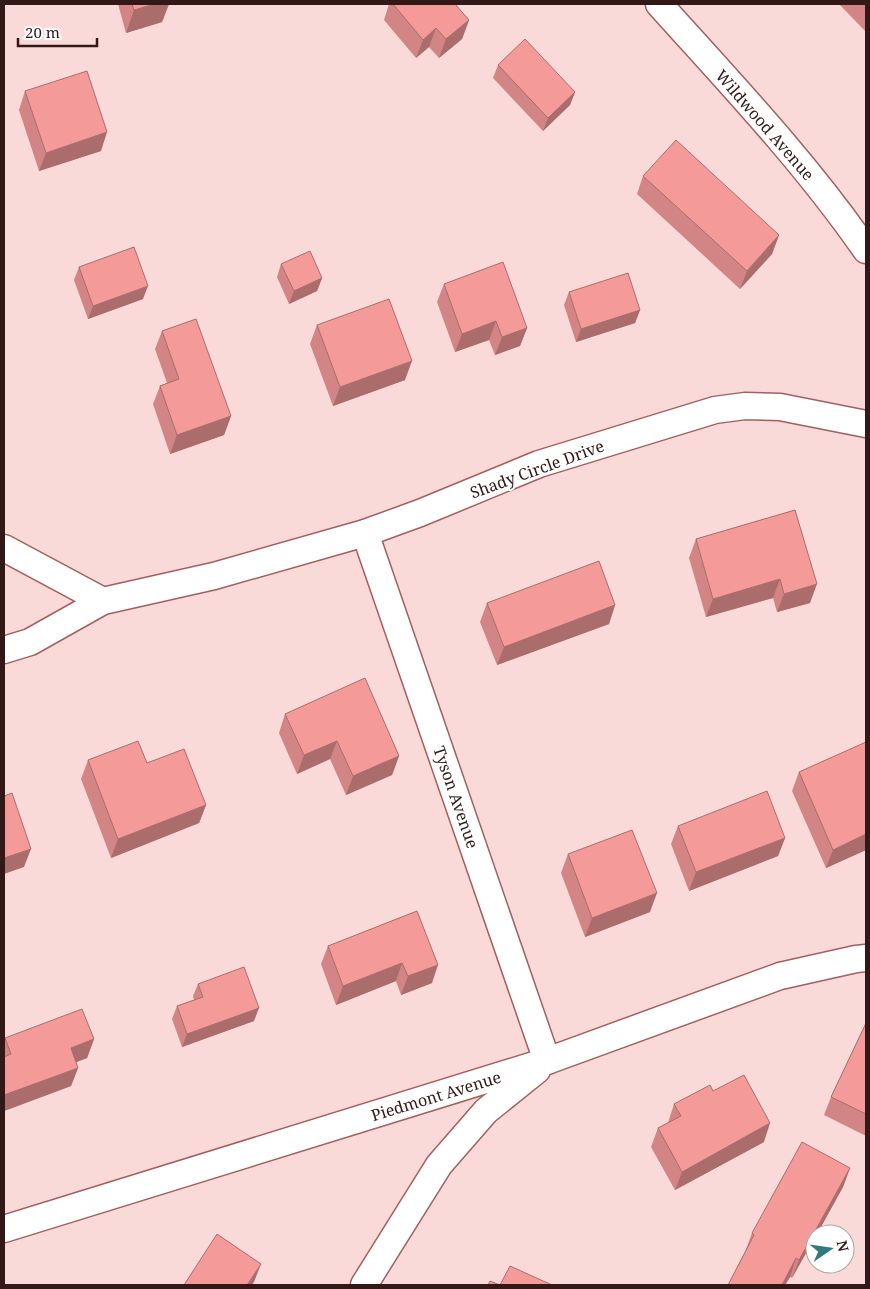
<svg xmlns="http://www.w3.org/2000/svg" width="870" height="1289" font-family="'Noto Serif',serif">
  <rect width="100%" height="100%" fill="#fadad9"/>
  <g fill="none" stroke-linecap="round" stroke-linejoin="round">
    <defs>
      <g id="minor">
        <path d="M 659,4 C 731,84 805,162 866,250"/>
        <path d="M 365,533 L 547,1061"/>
        <path d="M 4,548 L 103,601"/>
        <path d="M 4,650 L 30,642 L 103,601 L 214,576 L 365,533 L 420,513 L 539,464 L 715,410 L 745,406 L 780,407 L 866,424"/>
        <path d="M 4,1229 L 547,1061 L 780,976 L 856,959 L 866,958"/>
        <path d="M 364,1285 L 439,1165 L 486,1111 L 537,1070"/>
      </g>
    </defs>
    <use href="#minor" stroke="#a35f5e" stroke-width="29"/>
    <use href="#minor" stroke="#fff" stroke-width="26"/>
  </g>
  <g fill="#d28584">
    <path d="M 118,4 L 169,4 L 162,22 L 126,33 Z"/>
    <path d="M 389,4 L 455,4 L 469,20 L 462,39 L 439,58 L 429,47 L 416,58 L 384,20 Z"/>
    <path d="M 839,4 L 866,4 L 866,32 Z"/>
    <path d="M 498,65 L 575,92 L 570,105 L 543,131 L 493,78 Z"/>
    <path d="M 25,91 L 101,151 L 39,171 L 19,110 Z"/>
    <path d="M 643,176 L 779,235 L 772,254 L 740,289 L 637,194 Z"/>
    <path d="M 281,264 L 322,278 L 317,291 L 289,304 L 277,277 Z"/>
    <path d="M 79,267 L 143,299 L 88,319 L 74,280 Z"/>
    <path d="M 444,284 L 527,328 L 520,346 L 495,355 L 489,340 L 455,352 L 437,302 Z"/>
    <path d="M 569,292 L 640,310 L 635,323 L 576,342 L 564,305 Z"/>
    <path d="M 317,325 L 405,380 L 333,406 L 310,344 Z"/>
    <path d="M 162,331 L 231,416 L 224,435 L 170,454 L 153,404 L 160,386 L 167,383 L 155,349 Z"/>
    <path d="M 795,510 L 810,603 L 777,612 L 773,598 L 706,617 L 689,558 L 696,539 Z"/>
    <path d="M 487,603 L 615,605 L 609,624 L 497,665 L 480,622 Z"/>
    <path d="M 285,714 L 399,756 L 392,775 L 346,795 L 330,759 L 297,774 L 279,733 Z"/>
    <path d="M 88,760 L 147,763 L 206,805 L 199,823 L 111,858 L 81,779 Z"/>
    <path d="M 799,772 L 866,850 L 826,868 L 792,791 Z"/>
    <path d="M 678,826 L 785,838 L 778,856 L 689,891 L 671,844 Z"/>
    <path d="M 568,854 L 650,912 L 585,937 L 561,873 Z"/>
    <path d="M 417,911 L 432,983 L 401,995 L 396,981 L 336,1005 L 321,964 L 328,946 Z"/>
    <path d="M 198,984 L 254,1021 L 182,1047 L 172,1019 L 177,1006 L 194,1000 L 193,996 Z"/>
    <path d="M 866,1023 L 866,1136 L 824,1115 L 831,1097 Z"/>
    <path d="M 5,1038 L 94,1039 L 87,1058 L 76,1062 L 78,1068 L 71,1086 L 4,1111 L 4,1040 Z"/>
    <path d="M 713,1091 L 764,1142 L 675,1190 L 651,1147 L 658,1128 L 668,1123 L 674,1104 Z"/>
    <path d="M 850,1168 L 843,1187 L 817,1234 L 815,1234 L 815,1237 L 792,1278 L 790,1277 L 785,1285 L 728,1285 L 745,1252 L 752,1233 Z"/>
  </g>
  <g fill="#ab6c6c">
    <path d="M 155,4 L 169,4 L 162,22 L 126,33 L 134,10 Z"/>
    <path d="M 469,20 L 462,39 L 439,58 L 446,39 Z"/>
    <path d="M 436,28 L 429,47 L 416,58 L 423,40 Z"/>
    <path d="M 575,92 L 570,105 L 543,131 L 548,118 Z"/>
    <path d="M 107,132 L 101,151 L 39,171 L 46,153 Z"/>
    <path d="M 779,235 L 772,254 L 740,289 L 747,271 Z"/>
    <path d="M 322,278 L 317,291 L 289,304 L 294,291 Z"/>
    <path d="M 148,286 L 143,299 L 88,319 L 93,306 Z"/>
    <path d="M 640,310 L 635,323 L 576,342 L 581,329 Z"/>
    <path d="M 496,321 L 489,340 L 455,352 L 462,334 Z"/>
    <path d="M 527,328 L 520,346 L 495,355 L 502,337 Z"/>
    <path d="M 412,361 L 405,380 L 333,406 L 340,387 Z"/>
    <path d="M 231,416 L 224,435 L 170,454 L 177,435 Z"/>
    <path d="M 780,579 L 773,598 L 706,617 L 713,599 Z"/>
    <path d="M 817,584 L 810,603 L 777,612 L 784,594 Z"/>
    <path d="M 615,605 L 609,624 L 497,665 L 504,647 Z"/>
    <path d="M 337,741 L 330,759 L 297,774 L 304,755 Z"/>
    <path d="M 399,756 L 392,775 L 346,795 L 353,776 Z"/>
    <path d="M 206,805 L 199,823 L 111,858 L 118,839 Z"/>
    <path d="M 866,834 L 866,850 L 826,868 L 833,850 Z"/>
    <path d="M 785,838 L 778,856 L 689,891 L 696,872 Z"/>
    <path d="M 31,849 L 24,867 L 4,874 L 4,858 Z"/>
    <path d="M 657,893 L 650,912 L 585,937 L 592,918 Z"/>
    <path d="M 402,963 L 396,981 L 336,1005 L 343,986 Z"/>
    <path d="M 438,965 L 432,983 L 401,995 L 408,976 Z"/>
    <path d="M 259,1008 L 254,1021 L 182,1047 L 187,1034 Z"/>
    <path d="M 94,1039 L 87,1058 L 64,1067 L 71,1048 Z"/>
    <path d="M 78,1068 L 71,1086 L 4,1111 L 4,1095 Z"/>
    <path d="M 770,1123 L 764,1142 L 675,1190 L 682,1172 Z"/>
    <path d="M 850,1168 L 843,1187 L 817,1234 L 815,1234 L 815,1237 L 792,1278 L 799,1260 Z"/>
    <path d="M 796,1258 L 790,1277 L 785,1285 L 782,1285 Z"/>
    <path d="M 261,1264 L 254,1282 L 252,1285 L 247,1285 Z"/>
  </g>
  <g fill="#f49b9a" stroke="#ab6c6c">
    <path d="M 132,4 L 155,4 L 134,10 Z"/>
    <path d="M 393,4 L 455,4 L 469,20 L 446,39 L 436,28 L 423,40 Z"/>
    <path d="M 525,39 L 575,92 L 548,118 L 498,65 Z"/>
    <path d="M 87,71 L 107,132 L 46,153 L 25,91 Z"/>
    <path d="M 676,140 L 779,235 L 747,271 L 643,176 Z"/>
    <path d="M 134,247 L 148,286 L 93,306 L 79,267 Z"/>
    <path d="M 310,251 L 322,278 L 294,291 L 281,264 Z"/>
    <path d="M 503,262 L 527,328 L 502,337 L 496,321 L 462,334 L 444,284 Z"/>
    <path d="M 628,273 L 640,310 L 581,329 L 569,292 Z"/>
    <path d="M 389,299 L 412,361 L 340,387 L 317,325 Z"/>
    <path d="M 196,319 L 231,416 L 177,435 L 160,386 L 179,379 L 162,331 Z"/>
    <path d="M 795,510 L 817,584 L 784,594 L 780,579 L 713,599 L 696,539 Z"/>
    <path d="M 599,561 L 615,605 L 504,647 L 487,603 Z"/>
    <path d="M 365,678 L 399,756 L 353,776 L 337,741 L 304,755 L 285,714 Z"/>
    <path d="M 138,741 L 147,763 L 184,749 L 206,805 L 118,839 L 88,760 Z"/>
    <path d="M 866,742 L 866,834 L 833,850 L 799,772 Z"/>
    <path d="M 767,791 L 785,838 L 696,872 L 678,826 Z"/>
    <path d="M 12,793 L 31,849 L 4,858 L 4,796 Z"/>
    <path d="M 632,830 L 657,893 L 592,918 L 568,854 Z"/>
    <path d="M 417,911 L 438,965 L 408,976 L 402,963 L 343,986 L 328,946 Z"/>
    <path d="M 244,967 L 259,1008 L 187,1034 L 177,1006 L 203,997 L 198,984 Z"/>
    <path d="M 82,1009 L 94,1039 L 71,1048 L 78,1068 L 4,1095 L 4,1057 L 11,1054 L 5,1038 Z"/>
    <path d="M 866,1023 L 866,1114 L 831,1097 Z"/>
    <path d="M 744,1075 L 770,1123 L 682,1172 L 658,1128 L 681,1116 L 674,1104 L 710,1085 L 713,1091 Z"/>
    <path d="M 802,1142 L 850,1168 L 799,1260 L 796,1258 L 782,1285 L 728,1285 L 754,1235 L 752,1233 Z"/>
    <path d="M 217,1234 L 261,1264 L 247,1285 L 184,1285 Z"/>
    <path d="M 510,1266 L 552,1285 L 500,1285 Z"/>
    <path d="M 490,1281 L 500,1285 L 488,1285 Z"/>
  </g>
  <g text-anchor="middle" stroke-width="4" stroke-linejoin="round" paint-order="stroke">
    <g font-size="16" fill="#331818" stroke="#fff">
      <text transform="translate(765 125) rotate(49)" y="6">Wildwood Avenue</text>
      <text transform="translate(537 469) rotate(-20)" y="6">Shady Circle Drive</text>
      <text transform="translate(456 797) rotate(71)" y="6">Tyson Avenue</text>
      <text transform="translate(436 1096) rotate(-17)" y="6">Piedmont Avenue</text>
    </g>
  </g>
  <rect width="870" height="1289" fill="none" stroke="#331818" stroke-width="10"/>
  <g transform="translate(830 1249) rotate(77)"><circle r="24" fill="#ffffff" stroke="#ada3a3"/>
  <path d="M0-4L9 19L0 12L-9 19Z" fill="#30797d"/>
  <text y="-8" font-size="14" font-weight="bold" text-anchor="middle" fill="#331818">N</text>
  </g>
  <path d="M18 38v8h79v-8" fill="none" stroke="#331818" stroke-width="2.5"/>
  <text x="25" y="38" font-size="15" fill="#331818" stroke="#ffffff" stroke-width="4" paint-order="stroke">20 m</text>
</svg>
